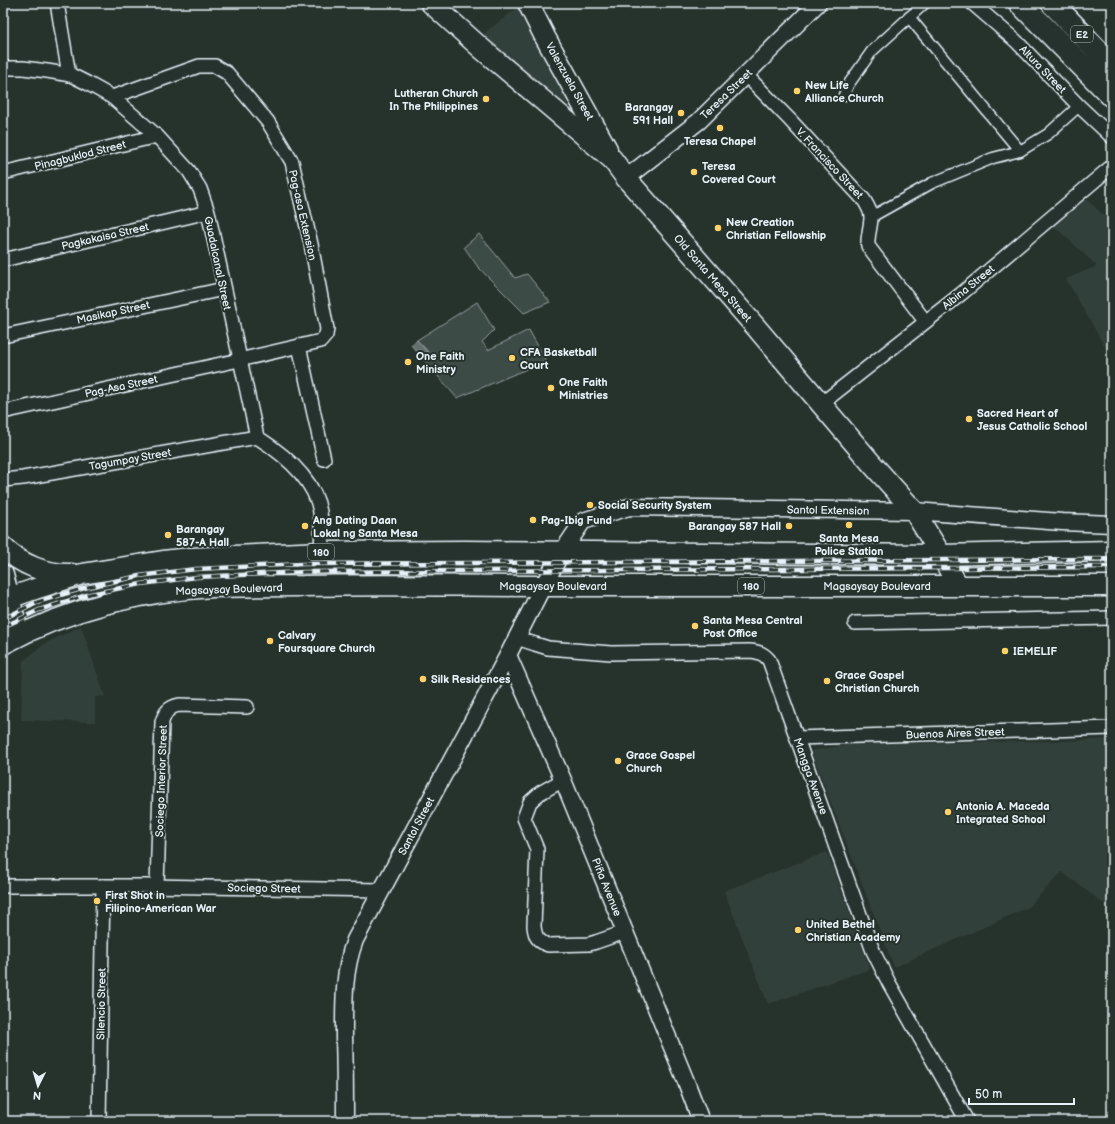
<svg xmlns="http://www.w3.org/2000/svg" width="1115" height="1124" font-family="'Balsamiq Sans',sans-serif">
  <rect width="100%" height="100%" fill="#26332d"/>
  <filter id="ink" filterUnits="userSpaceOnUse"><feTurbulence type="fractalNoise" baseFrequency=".025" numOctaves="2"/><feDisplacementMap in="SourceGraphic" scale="8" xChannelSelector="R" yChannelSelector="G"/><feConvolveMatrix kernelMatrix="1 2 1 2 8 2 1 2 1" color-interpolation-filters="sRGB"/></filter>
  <g filter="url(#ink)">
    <g fill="#333f3a">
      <path d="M 522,4 L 568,99 L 567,103 L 563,103 L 482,35 Z"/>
      <path d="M 1086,199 L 1112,223 L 1112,359 L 1066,279 L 1097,266 L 1053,225 Z"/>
      <path d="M 81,626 L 105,696 L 95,697 L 95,722 L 21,720 L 23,661 L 46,643 Z"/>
      <path d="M 1112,739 L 1112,910 L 1062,872 L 1027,908 L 894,967 L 811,751 L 851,744 L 1060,741 Z"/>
      <path d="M 827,852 L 870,969 L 768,1004 L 724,891 Z"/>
    </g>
    <g fill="#3e4b47" stroke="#939ea0">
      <path d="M 479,234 L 515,278 L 527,274 L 550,302 L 524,313 L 478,267 L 464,247 Z"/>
      <path d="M 477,302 L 494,330 L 482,342 L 488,350 L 529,330 L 546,361 L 457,398 L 425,361 L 432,356 L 417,340 Z"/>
    </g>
    <path fill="#636f6d" stroke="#98a3a5" d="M 417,340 L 432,357 L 425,361 L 411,345 Z"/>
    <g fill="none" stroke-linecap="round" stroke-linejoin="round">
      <defs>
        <g id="pedestrian">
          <path d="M 909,17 L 1020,151"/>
          <path d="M 844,95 L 848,85 L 872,51 L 925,3"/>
          <path d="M 871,217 L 932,183 L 993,158 L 1020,151 L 1048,134 L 1079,106"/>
        </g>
        <g id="minor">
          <path d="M 57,3 L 69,75"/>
          <path d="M 972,3 L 1016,41 L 1079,106 L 1112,137"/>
          <path d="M 3,68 L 23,68 L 47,71 L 71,75 L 87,83 L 112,97 L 157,136 L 189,171 L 200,189 L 208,212 L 257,437 C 282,453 315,479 320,512 C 322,525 321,538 322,552"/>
          <path d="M 746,75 L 790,120 L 864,200 C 867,205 871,211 871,217 C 871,227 867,236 868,246 L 925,321"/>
          <path d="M 3,173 L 157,136"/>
          <path d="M 3,260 L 208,212"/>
          <path d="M 3,336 L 224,289"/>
          <path d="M 299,346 L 324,459"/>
          <path d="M 821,404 L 961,294 L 1112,166"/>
          <path d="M 3,412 L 239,360 L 321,341 L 326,335 L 327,329 L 311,244 L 292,162 L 268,122 L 227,73 L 215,66 L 199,66 L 112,97"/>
          <path d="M 3,480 L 23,478 L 257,437"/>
          <path d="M 855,623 L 1112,618"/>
          <path d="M 517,638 L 535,644 L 548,648 L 611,653 L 750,651 C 759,652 763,653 769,660 L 873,951 L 889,983 L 967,1121"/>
          <path d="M 797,738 L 1112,728"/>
          <path d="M 563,780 L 540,793 L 530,802 L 524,818 L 537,849 L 534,926 C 535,936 537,941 548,945 L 589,944 L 596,942 L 625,932"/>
          <path d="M 3,886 L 149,886 L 381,890"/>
          <path d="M 157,886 L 162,722 C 165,712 169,707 179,705 L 247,707"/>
          <path d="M 99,1121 L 103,886"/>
        </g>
        <g id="tertiary">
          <path d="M 626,178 L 699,121 L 818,3"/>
          <path d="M 508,655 L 563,780 L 685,1079 L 701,1121"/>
          <path d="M 345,1121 C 345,1093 345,1066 344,1038 C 344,1005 343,971 355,940 L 508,655 L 543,586 L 562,552 L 583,521 L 629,507 L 914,511 L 1062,522 L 1112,524"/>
        </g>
        <g id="primary">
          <path d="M 431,3 L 482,49 L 612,159 L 626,178 L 755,326 L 872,464 L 914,511 L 941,555 L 958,586"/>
          <path d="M 528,3 L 545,37 L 607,149"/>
          <path d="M 3,547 C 21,565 47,575 72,574"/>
          <path d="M 3,575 L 19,635"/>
          <path d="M 3,602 L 9,598 L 35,589 L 82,574 L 163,561 L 191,558 L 322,552 L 465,551 L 941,555 L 1112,551"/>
          <path d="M 3,644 C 67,609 141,591 213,587 C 243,586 273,586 303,586 C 383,584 464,586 544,586 C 734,587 923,586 1112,586"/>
        </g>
        <g id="motorway">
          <path d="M 1020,3 L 1112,96"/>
          <path d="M 1052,3 L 1112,66"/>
        </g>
      </defs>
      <use href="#pedestrian" stroke="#e8f1f8" stroke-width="13"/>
      <use href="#minor" stroke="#e8f1f8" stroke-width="16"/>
      <use href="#tertiary" stroke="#e8f1f8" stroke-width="19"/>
      <use href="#primary" stroke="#e8f1f8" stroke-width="23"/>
      <use href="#motorway" stroke="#e8f1f8" stroke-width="25"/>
      <use href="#pedestrian" stroke="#26332d" stroke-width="10"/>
      <use href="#minor" stroke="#26332d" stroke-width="13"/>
      <use href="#tertiary" stroke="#26332d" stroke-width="16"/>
      <use href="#primary" stroke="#26332d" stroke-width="20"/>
      <use href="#motorway" stroke="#26332d" stroke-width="22"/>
      <defs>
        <g id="rail">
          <path d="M 3,619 L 37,602 L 88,587 L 139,576 L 196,569 L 303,564 L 1112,559"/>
          <path d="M 3,627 L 39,610 L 90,594 L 141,584 L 197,577 L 304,572 L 1112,567"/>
        </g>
      </defs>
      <use href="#rail" stroke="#e8f1f8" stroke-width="4.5"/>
      <use href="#rail" stroke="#26332d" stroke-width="3" stroke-dasharray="9" stroke-linecap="butt"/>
    </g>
  </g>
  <g fill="#ffd166" stroke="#26332d" stroke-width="1.5">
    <circle cx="797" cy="91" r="4"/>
    <circle cx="486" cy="99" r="4"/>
    <circle cx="681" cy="113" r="4"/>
    <circle cx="720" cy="128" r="4"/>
    <circle cx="694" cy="172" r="4"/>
    <circle cx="718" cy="228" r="4"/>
    <circle cx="512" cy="358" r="4"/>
    <circle cx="408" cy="362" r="4"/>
    <circle cx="551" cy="388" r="4"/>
    <circle cx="969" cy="419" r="4"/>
    <circle cx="590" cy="505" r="4"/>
    <circle cx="533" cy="520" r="4"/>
    <circle cx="849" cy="525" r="4"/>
    <circle cx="305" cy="526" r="4"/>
    <circle cx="789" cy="526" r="4"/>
    <circle cx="168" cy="535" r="4"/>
    <circle cx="695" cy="626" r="4"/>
    <circle cx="270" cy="641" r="4"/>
    <circle cx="1005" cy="651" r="4"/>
    <circle cx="423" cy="679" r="4"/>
    <circle cx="827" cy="681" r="4"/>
    <circle cx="618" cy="761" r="4"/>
    <circle cx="948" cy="812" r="4"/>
    <circle cx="97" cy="901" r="4"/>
    <circle cx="798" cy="930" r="4"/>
  </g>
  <g text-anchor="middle" stroke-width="4" stroke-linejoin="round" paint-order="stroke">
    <g fill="#26332d" stroke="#aeb8bb" stroke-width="1">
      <rect x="1071" y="26" width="22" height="16" rx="3"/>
      <rect x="308" y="544" width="26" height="16" rx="3"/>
      <rect x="738" y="578" width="26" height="16" rx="3"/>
    </g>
    <g font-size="10" font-weight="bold" fill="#e8f1f8">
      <text x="1082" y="38">E2</text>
      <text x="321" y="556">180</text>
      <text x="751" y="590">180</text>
    </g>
    <g font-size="11" fill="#e8f1f8" stroke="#26332d">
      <text transform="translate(1043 69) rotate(46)" y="4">Altura Street</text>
      <text transform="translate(570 81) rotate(61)" y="4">Valenzuela Street</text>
      <text transform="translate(726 94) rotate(-44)" y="4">Teresa Street</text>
      <text transform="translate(80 155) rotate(-14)" y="4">Pinagbuklod Street</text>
      <text transform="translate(830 163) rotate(47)" y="4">V. Francisco Street</text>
      <text transform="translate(303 215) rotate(77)" y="4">Pag-asa Extension</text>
      <text transform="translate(105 236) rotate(-13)" y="4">Pagkakaisa Street</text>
      <text transform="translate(218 263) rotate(78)" y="4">Guadalcanal Street</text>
      <text transform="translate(713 278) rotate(49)" y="4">Old Santa Mesa Street</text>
      <text transform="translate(968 287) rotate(-39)" y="4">Albina Street</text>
      <text transform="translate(113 312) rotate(-12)" y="4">Masikap Street</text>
      <text transform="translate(121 386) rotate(-12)" y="4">Pag-Asa Street</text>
      <text transform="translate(130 459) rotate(-10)" y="4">Tagumpay Street</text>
      <text transform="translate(828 510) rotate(1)" y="4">Santol Extension</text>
      <text x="553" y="590">Magsaysay Boulevard</text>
      <text x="877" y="590">Magsaysay Boulevard</text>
      <text transform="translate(229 589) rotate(-2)" y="4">Magsaysay Boulevard</text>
      <text transform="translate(955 733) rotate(-2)" y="4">Buenos Aires Street</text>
      <text transform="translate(811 776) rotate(70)" y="4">Mangga Avenue</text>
      <text transform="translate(161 781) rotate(-88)" y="4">Sociego Interior Street</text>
      <text transform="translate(416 826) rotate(-62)" y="4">Santol Street</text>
      <text transform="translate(607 887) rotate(68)" y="4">Piña Avenue</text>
      <text transform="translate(264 888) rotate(1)" y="4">Sociego Street</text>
      <text transform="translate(101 1004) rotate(-89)" y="4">Silencio Street</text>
    </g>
    <g font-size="11" font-weight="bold" fill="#e8f1f8" stroke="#26332d" text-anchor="start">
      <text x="805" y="89">New Life<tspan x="805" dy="13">Alliance Church</tspan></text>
      <text x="478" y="97" text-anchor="end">Lutheran Church<tspan x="478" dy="13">In The Philippines</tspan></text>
      <text x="673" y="111" text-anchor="end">Barangay<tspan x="673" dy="13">591 Hall</tspan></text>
      <text x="720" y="145" text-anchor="middle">Teresa Chapel</text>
      <text x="702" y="170">Teresa<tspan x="702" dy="13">Covered Court</tspan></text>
      <text x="726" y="226">New Creation<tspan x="726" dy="13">Christian Fellowship</tspan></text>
      <text x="520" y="356">CFA Basketball<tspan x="520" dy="13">Court</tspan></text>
      <text x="416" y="360">One Faith<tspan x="416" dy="13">Ministry</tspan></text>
      <text x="559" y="386">One Faith<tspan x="559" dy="13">Ministries</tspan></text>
      <text x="977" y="417">Sacred Heart of<tspan x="977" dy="13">Jesus Catholic School</tspan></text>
      <text x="598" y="509">Social Security System</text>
      <text x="313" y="524">Ang Dating Daan<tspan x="313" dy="13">Lokal ng Santa Mesa</tspan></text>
      <text x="541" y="524">Pag-Ibig Fund</text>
      <text x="781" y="530" text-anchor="end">Barangay 587 Hall</text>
      <text x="176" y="533">Barangay<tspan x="176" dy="13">587-A Hall</tspan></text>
      <text x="849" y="542" text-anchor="middle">Santa Mesa<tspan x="849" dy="13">Police Station</tspan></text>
      <text x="703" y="624">Santa Mesa Central<tspan x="703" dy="13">Post Office</tspan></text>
      <text x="278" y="639">Calvary<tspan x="278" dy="13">Foursquare Church</tspan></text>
      <text x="1013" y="655">IEMELIF</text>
      <text x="835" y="679">Grace Gospel<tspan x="835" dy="13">Christian Church</tspan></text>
      <text x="431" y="683">Silk Residences</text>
      <text x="626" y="759">Grace Gospel<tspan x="626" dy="13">Church</tspan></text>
      <text x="956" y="810">Antonio A. Maceda<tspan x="956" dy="13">Integrated School</tspan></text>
      <text x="105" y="899">First Shot in<tspan x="105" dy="13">Filipino-American War</tspan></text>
      <text x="806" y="928">United Bethel<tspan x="806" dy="13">Christian Academy</tspan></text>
    </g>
  </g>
  <rect width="1115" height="1124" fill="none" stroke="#26332d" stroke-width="16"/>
  <rect x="8" y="8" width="1099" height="1108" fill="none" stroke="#e8f1f8" stroke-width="1.5" filter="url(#ink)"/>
  <g transform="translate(38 1086) rotate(185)" stroke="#26332d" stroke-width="3" paint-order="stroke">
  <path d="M0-3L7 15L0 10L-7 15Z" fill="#e8f1f8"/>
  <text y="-6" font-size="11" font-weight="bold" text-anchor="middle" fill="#e8f1f8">N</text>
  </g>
  <path d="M969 1098v6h105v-6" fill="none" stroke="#e8f1f8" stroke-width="2"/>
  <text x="975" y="1098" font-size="12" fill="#e8f1f8" stroke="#26332d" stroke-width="3" paint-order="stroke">50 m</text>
</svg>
